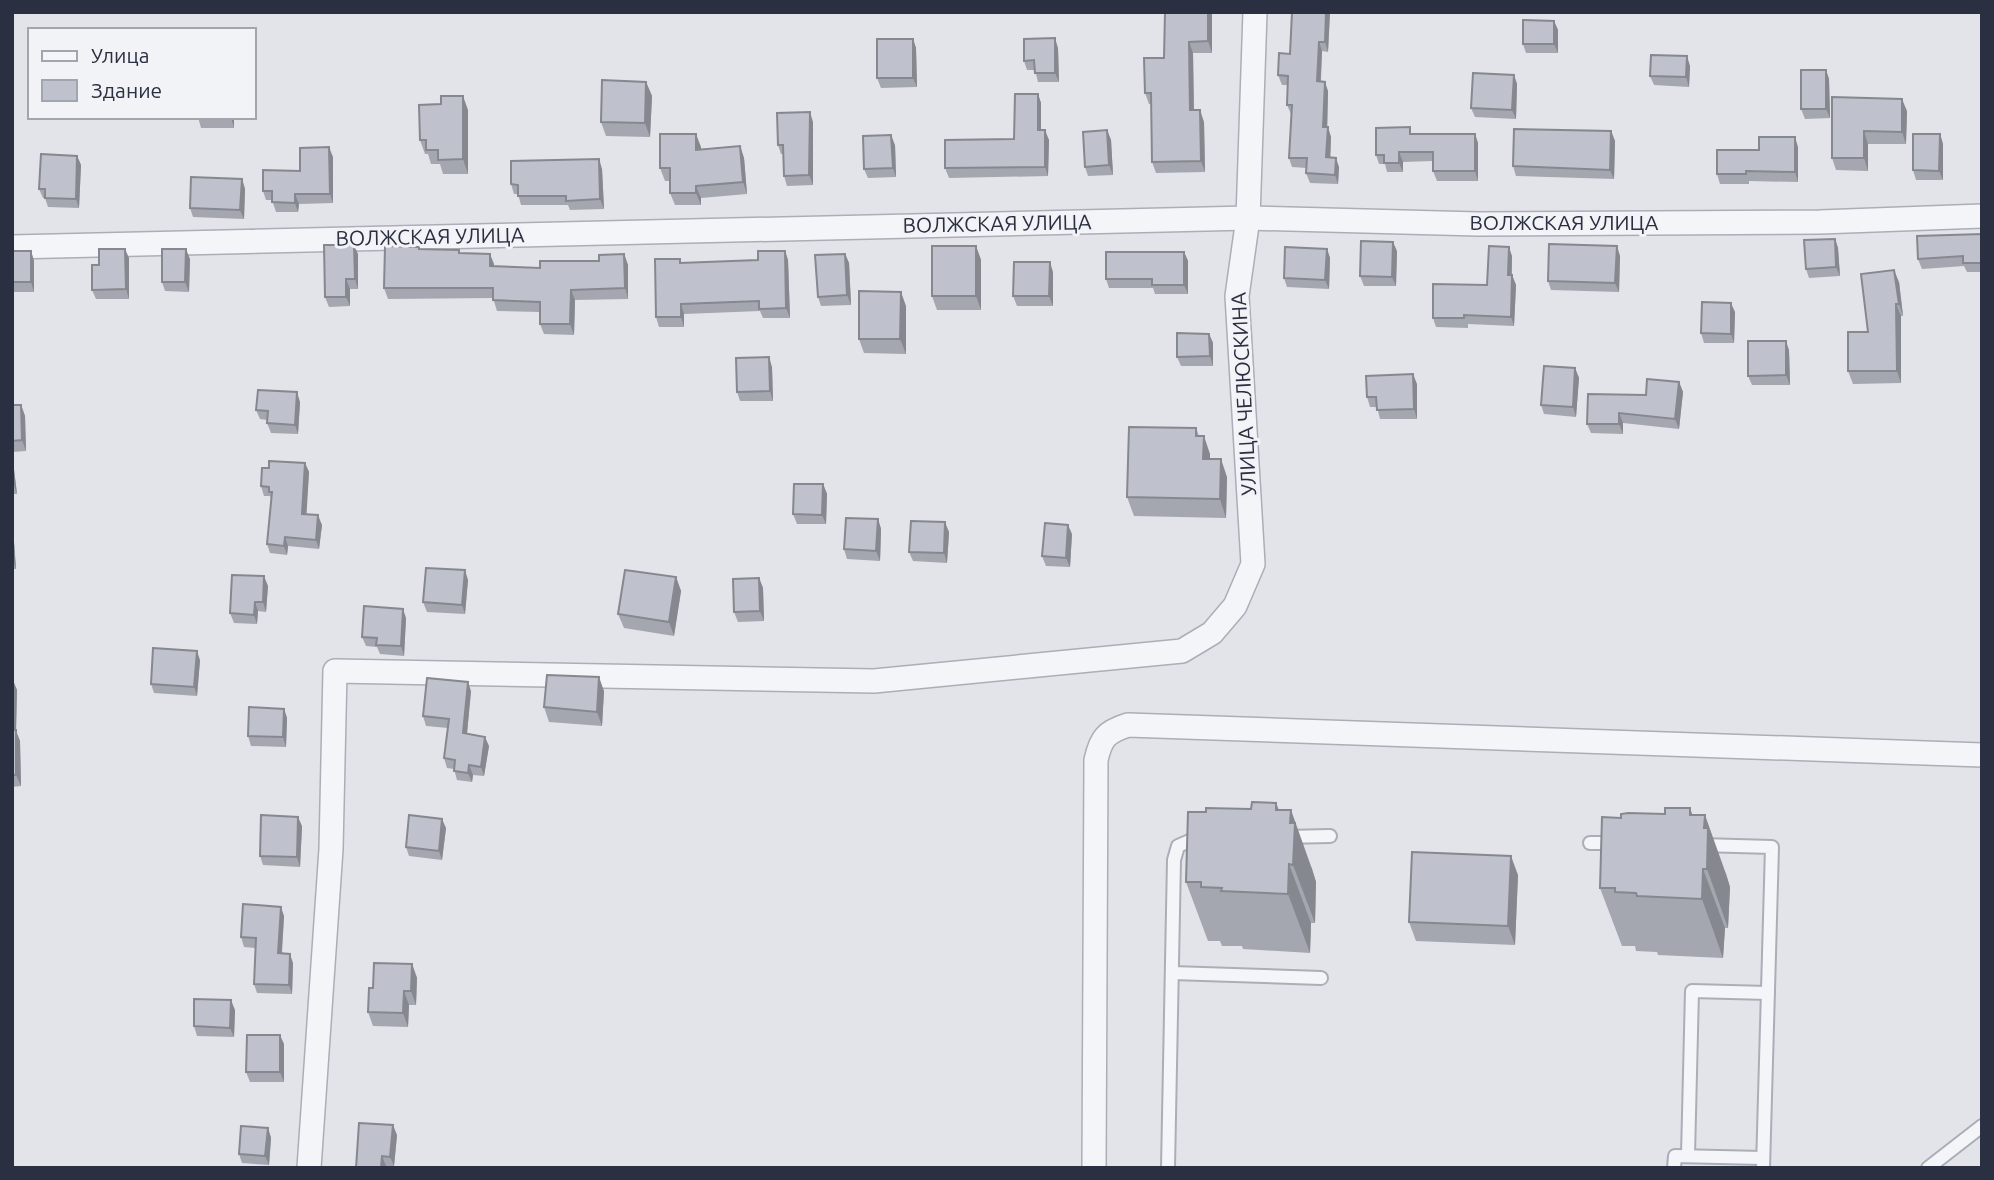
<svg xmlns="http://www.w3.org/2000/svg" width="1994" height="1180" font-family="Ubuntu,sans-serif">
  <rect width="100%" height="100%" fill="#e2e4ea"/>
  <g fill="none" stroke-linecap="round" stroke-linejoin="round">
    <defs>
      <g id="service">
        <path d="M 1285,837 L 1330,836"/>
        <path d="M 1590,843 L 1616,843"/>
        <path d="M 1701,845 L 1772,847 L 1763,1168"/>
        <path d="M 1172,973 L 1321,978"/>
        <path d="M 1688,1155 L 1692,991 L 1768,993"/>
        <path d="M 1168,1168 L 1174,860 L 1178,846 L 1194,839 L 1204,839"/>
        <path d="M 1674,1168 L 1675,1156 L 1763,1158"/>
        <path d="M 1928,1168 L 1982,1126"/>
      </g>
      <g id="minor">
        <path d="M 12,247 L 1248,218 L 1478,224 L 1820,222 L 1982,216"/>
        <path d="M 309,1168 L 331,849 L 335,671 L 874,681 L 1182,651 L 1212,633 L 1235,606 L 1253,564 L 1237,296 L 1248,218 L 1255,12"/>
        <path d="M 1094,1168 L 1096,760 C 1101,738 1106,732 1128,725 L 1982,755"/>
      </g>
    </defs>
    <use href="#service" stroke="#abaeb7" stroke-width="16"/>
    <use href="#minor" stroke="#abaeb7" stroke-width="26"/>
    <use href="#service" stroke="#f4f5f8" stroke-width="12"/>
    <use href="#minor" stroke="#f4f5f8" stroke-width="23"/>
  </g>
  <g fill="#a4a7af">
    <path d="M 1330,12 L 1328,52 L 1322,51 L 1321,81 L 1328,91 L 1327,127 L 1331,137 L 1330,157 L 1339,167 L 1338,184 L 1310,183 L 1306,173 L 1307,168 L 1292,167 L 1289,158 L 1291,114 L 1287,105 L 1288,85 L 1282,85 L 1278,75 L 1290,54 Z"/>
    <path d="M 1212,14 L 1212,53 L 1193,53 L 1194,110 L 1204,122 L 1205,172 L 1156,173 L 1152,162 L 1151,104 L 1149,104 L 1145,93 L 1164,58 Z"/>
    <path d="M 1554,21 L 1558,30 L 1558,53 L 1526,53 L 1523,44 Z"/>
    <path d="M 913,39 L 916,48 L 917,87 L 881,88 L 877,78 Z"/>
    <path d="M 1058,48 L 1059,82 L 1038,82 L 1035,70 L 1027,70 L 1024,61 Z"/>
    <path d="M 1690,66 L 1689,87 L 1654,85 L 1650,76 Z"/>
    <path d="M 1826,70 L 1829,79 L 1830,118 L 1805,119 L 1801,109 Z"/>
    <path d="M 1514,75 L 1517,84 L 1516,119 L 1475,117 L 1471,108 Z"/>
    <path d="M 646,82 L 652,96 L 650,137 L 606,136 L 601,122 Z"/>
    <path d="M 1038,94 L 1041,103 L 1041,130 L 1049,140 L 1048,176 L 949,178 L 945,168 L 1014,139 Z"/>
    <path d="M 1832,97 L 1907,111 L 1906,144 L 1868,144 L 1868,171 L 1836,170 L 1832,158 Z"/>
    <path d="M 468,110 L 468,174 L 443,174 L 440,164 L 431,164 L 428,154 L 425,154 L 420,140 Z"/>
    <path d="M 198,117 L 234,117 L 234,128 L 201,128 Z"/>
    <path d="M 813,122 L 813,185 L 787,186 L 784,176 L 783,154 L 781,154 L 778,145 Z"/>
    <path d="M 1107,130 L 1111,140 L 1113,175 L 1088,176 L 1085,167 Z"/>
    <path d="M 1611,131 L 1615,141 L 1614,179 L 1516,176 L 1513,166 Z"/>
    <path d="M 1412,134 L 1475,134 L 1478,143 L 1478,181 L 1437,181 L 1433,171 L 1433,161 L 1403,162 L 1403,172 L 1387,172 L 1385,164 L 1379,164 L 1376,155 Z"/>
    <path d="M 1940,134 L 1943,144 L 1943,180 L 1916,180 L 1913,170 Z"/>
    <path d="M 895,145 L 896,177 L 868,178 L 864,169 Z"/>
    <path d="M 740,146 L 744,158 L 747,194 L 701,198 L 701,205 L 675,205 L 670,193 L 670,181 L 665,181 L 660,168 L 701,147 L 701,149 Z"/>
    <path d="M 1798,147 L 1798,182 L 1749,181 L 1749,184 L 1720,184 L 1717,174 L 1759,150 Z"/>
    <path d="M 77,156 L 81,165 L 79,208 L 48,207 L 45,198 L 43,198 L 39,189 Z"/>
    <path d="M 333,157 L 333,203 L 299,204 L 298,212 L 276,212 L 272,200 L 266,200 L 263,191 L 300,171 Z"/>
    <path d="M 602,169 L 604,209 L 570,210 L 568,205 L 521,205 L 518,194 L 514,194 L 511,184 Z"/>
    <path d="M 242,179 L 245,189 L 244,219 L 193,217 L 190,208 Z"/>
    <path d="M 1982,234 L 1982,272 L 1967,272 L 1964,266 L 1922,269 L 1918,259 Z"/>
    <path d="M 1835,239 L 1838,248 L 1840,276 L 1809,278 L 1806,269 Z"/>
    <path d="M 976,246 L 981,260 L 981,310 L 937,310 L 932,296 Z"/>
    <path d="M 420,249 L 460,253 L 494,264 L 494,266 L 540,268 L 599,261 L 624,254 L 628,265 L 628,299 L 575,300 L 574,335 L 544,334 L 540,324 L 540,312 L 497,311 L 493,298 L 388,299 L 384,288 Z"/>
    <path d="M 1327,249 L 1330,258 L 1329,289 L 1287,287 L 1284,278 Z"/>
    <path d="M 12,251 L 31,251 L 34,261 L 34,292 L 12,292 Z"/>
    <path d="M 785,251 L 788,260 L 790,318 L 763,318 L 760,311 L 684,314 L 684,327 L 659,327 L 656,317 L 682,263 L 758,260 Z"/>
    <path d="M 1397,251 L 1396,286 L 1364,286 L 1360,276 Z"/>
    <path d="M 1184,252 L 1188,261 L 1188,294 L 1155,294 L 1153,288 L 1109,288 L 1106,279 Z"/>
    <path d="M 358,254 L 358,289 L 350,289 L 350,306 L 329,307 L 325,297 Z"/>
    <path d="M 845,254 L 849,263 L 851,305 L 821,306 L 818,297 Z"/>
    <path d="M 1512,256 L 1512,275 L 1516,285 L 1514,326 L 1468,324 L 1468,328 L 1436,327 L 1433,318 L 1487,285 Z"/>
    <path d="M 1620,256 L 1619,292 L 1551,290 L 1548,281 Z"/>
    <path d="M 129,258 L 129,299 L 96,299 L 92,290 L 99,265 Z"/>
    <path d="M 190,259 L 189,292 L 165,291 L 162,282 Z"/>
    <path d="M 1053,272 L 1053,306 L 1017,306 L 1013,296 Z"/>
    <path d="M 1899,282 L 1903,316 L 1901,316 L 1901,383 L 1853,384 L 1848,371 L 1868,332 Z"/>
    <path d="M 906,306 L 906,354 L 864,353 L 859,339 Z"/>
    <path d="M 1735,312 L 1734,343 L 1704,343 L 1701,333 Z"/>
    <path d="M 1209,334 L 1213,343 L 1213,366 L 1181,366 L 1177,357 Z"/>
    <path d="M 1789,350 L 1790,385 L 1752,385 L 1748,376 Z"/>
    <path d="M 772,367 L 773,401 L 740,401 L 737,392 Z"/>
    <path d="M 1575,368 L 1579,378 L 1576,417 L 1544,414 L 1541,405 Z"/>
    <path d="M 1679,382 L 1683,392 L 1679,429 L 1623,423 L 1623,434 L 1591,433 L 1587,424 L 1646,395 Z"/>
    <path d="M 1417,384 L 1417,419 L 1380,419 L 1377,407 L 1370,407 L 1367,397 Z"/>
    <path d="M 300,402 L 298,434 L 271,433 L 267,423 L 267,420 L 260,419 L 256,410 Z"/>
    <path d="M 12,405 L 21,405 L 25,416 L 26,451 L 12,452 Z"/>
    <path d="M 1196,428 L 1199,436 L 1210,454 L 1210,459 L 1227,477 L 1226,518 L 1134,516 L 1127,497 Z"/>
    <path d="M 12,453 L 17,494 L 12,494 Z"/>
    <path d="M 305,463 L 309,472 L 306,514 L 322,525 L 319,549 L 288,546 L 287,555 L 270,553 L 267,544 L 271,499 L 270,496 L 264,496 L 261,486 L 269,468 Z"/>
    <path d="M 823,484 L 827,494 L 826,524 L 797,524 L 793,514 Z"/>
    <path d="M 878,519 L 881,529 L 880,561 L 847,559 L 844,549 Z"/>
    <path d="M 949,532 L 947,563 L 913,561 L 909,552 Z"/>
    <path d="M 1072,534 L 1070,567 L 1046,566 L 1042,556 Z"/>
    <path d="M 12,536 L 14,542 L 16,569 L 12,569 Z"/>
    <path d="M 676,577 L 681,591 L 674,636 L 624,628 L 618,614 Z"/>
    <path d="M 759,578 L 763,588 L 764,621 L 738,622 L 734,612 Z"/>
    <path d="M 468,580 L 465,614 L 427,612 L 423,602 Z"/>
    <path d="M 268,586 L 266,612 L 258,611 L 257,624 L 234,623 L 230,613 Z"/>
    <path d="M 406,618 L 404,656 L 380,654 L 377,647 L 366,646 L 362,637 Z"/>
    <path d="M 200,660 L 197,696 L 154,693 L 151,684 Z"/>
    <path d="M 12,678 L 17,690 L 16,731 L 20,741 L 21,786 L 12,787 Z"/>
    <path d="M 471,691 L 467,734 L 489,746 L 484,776 L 473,775 L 472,782 L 457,780 L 454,769 L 447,768 L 444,758 L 448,728 L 426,726 L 423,716 Z"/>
    <path d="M 604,691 L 602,726 L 549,722 L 544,707 Z"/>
    <path d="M 284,709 L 287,718 L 286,747 L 251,746 L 248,736 Z"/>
    <path d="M 1276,803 L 1279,810 L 1312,869 L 1316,882 L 1315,923 L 1311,923 L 1310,953 L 1243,949 L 1242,946 L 1222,946 L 1220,941 L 1208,941 L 1186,882 L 1206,812 L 1251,809 Z"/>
    <path d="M 1692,815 L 1726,874 L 1730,887 L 1728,928 L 1725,928 L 1723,958 L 1658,955 L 1657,952 L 1636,951 L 1635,946 L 1622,946 L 1600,888 Z"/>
    <path d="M 302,826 L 300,867 L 263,865 L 260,856 Z"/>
    <path d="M 446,828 L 442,860 L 409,856 L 406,847 Z"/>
    <path d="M 1518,875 L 1515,945 L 1416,941 L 1409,922 Z"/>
    <path d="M 284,916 L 282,954 L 293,963 L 292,994 L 257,993 L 254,984 L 255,948 L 244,947 L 241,937 Z"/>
    <path d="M 412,964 L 417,978 L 416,1005 L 409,1005 L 408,1027 L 373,1026 L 368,1012 L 373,988 Z"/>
    <path d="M 235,1010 L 234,1037 L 197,1036 L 194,1026 Z"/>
    <path d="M 284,1044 L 284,1082 L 250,1082 L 246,1072 Z"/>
    <path d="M 268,1128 L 271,1138 L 269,1165 L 242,1163 L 239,1154 Z"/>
    <path d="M 397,1135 L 394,1166 L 386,1166 L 386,1168 L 356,1168 Z"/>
  </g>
  <g fill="#86888f">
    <path d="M 1208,12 L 1211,12 L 1212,14 L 1212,53 L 1208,41 Z"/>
    <path d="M 1326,12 L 1330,12 L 1328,52 L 1325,42 Z"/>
    <path d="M 1554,21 L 1558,30 L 1558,53 L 1554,44 Z"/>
    <path d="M 1055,38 L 1058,48 L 1059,82 L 1055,73 Z"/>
    <path d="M 913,39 L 916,48 L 917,87 L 913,78 Z"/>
    <path d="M 1189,42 L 1193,53 L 1194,122 L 1190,110 Z"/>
    <path d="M 1319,42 L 1322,51 L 1320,91 L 1317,81 Z"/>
    <path d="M 1687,56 L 1690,66 L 1689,87 L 1686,77 Z"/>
    <path d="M 1826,70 L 1829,79 L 1830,118 L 1826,109 Z"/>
    <path d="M 1514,75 L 1517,84 L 1516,119 L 1512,110 Z"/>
    <path d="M 646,82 L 652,96 L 650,137 L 645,123 Z"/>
    <path d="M 1325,82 L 1328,91 L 1327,137 L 1323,127 Z"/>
    <path d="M 1038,94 L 1041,103 L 1041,140 L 1038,130 Z"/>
    <path d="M 463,96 L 468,110 L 468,174 L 463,159 Z"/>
    <path d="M 1902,99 L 1907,111 L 1906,144 L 1902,132 Z"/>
    <path d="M 1200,110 L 1204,122 L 1205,172 L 1201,161 Z"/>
    <path d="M 810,112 L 813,122 L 813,185 L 809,175 Z"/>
    <path d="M 231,117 L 234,117 L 234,128 Z"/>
    <path d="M 1328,127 L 1331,137 L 1330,167 L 1326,157 Z"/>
    <path d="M 1045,130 L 1049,140 L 1048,176 L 1045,167 Z"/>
    <path d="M 1107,130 L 1111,140 L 1113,175 L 1109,165 Z"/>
    <path d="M 1611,131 L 1615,141 L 1614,179 L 1610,170 Z"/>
    <path d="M 1864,131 L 1868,144 L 1868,171 L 1864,158 Z"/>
    <path d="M 696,134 L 701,147 L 701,162 L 696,150 Z"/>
    <path d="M 1475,134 L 1478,143 L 1478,181 L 1475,171 Z"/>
    <path d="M 1940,134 L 1943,144 L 1943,180 L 1939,171 Z"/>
    <path d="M 891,135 L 895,145 L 896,177 L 893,168 Z"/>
    <path d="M 1795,137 L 1798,147 L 1798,182 L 1795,172 Z"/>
    <path d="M 740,146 L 744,158 L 747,194 L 743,182 Z"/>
    <path d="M 329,147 L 333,157 L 333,203 L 330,194 Z"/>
    <path d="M 1399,152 L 1403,162 L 1403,172 L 1399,163 Z"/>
    <path d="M 77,156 L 81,165 L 79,208 L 76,199 Z"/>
    <path d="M 1336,158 L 1339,167 L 1338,184 L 1335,175 Z"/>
    <path d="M 599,159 L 602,169 L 604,209 L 600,199 Z"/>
    <path d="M 242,179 L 245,189 L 244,219 L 240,210 Z"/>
    <path d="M 696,186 L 701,198 L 701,205 L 696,193 Z"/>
    <path d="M 295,194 L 299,204 L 298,212 L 295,203 Z"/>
    <path d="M 1835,239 L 1838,248 L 1840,276 L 1836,267 Z"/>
    <path d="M 1393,242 L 1397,251 L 1396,286 L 1392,277 Z"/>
    <path d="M 354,245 L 358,254 L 358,289 L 355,279 Z"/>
    <path d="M 976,246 L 981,260 L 981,310 L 976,296 Z"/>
    <path d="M 1617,246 L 1620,256 L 1619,292 L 1615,283 Z"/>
    <path d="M 1509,247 L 1512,256 L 1511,285 L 1508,275 Z"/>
    <path d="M 125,249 L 129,258 L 129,299 L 126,289 Z"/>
    <path d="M 186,249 L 190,259 L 189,292 L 185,282 Z"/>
    <path d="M 1327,249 L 1330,258 L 1329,289 L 1325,280 Z"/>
    <path d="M 31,251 L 34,261 L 34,292 L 31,282 Z"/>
    <path d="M 785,251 L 788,260 L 790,318 L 786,308 Z"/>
    <path d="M 1184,252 L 1188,261 L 1188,294 L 1184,285 Z"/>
    <path d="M 490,254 L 494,264 L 494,277 L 490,266 Z"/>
    <path d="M 624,254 L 628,265 L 628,299 L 625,288 Z"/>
    <path d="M 845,254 L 849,263 L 851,305 L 847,295 Z"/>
    <path d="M 1050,262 L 1053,272 L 1053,306 L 1049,296 Z"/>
    <path d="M 1894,270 L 1899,282 L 1903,316 L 1899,304 Z"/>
    <path d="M 1512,275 L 1516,285 L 1514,326 L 1511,317 Z"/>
    <path d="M 346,279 L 350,289 L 350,306 L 346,297 Z"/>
    <path d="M 571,290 L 575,300 L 574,335 L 570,324 Z"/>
    <path d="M 901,292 L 906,306 L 906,354 L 900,339 Z"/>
    <path d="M 1731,303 L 1735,312 L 1734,343 L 1731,334 Z"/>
    <path d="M 681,304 L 684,314 L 684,327 L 681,317 Z"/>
    <path d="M 1896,304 L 1901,316 L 1901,383 L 1897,371 Z"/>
    <path d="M 1209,334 L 1213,343 L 1213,366 L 1210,356 Z"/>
    <path d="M 1786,341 L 1789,350 L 1790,385 L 1786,375 Z"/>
    <path d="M 769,357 L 772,367 L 773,401 L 770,391 Z"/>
    <path d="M 1575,368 L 1579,378 L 1576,417 L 1573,407 Z"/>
    <path d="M 1413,374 L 1417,384 L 1417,419 L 1414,409 Z"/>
    <path d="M 1679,382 L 1683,392 L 1679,429 L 1675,419 Z"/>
    <path d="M 297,392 L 300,402 L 298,434 L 295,425 Z"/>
    <path d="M 21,405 L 25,416 L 26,451 L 22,440 Z"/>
    <path d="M 1619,413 L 1623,423 L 1623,434 L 1619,424 Z"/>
    <path d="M 1204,436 L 1210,454 L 1210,477 L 1203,459 Z"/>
    <path d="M 12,453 L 17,494 L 12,479 Z"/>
    <path d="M 1221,459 L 1227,477 L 1226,518 L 1220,499 Z"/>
    <path d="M 305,463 L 309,472 L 306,523 L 302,514 Z"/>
    <path d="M 823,484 L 827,494 L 826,524 L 822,515 Z"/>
    <path d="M 318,515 L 322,525 L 319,549 L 316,540 Z"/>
    <path d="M 878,519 L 881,529 L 880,561 L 876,551 Z"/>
    <path d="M 945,522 L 949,532 L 947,563 L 944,553 Z"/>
    <path d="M 1068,525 L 1072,534 L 1070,567 L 1066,558 Z"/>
    <path d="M 12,536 L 14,542 L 16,569 L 12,557 Z"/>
    <path d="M 285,537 L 288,546 L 287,555 L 284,546 Z"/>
    <path d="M 465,570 L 468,580 L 465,614 L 462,605 Z"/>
    <path d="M 264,576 L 268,586 L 266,612 L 263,602 Z"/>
    <path d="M 676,577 L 681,591 L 674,636 L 669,622 Z"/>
    <path d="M 759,578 L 763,588 L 764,621 L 760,611 Z"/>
    <path d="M 255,602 L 258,611 L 257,624 L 254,615 Z"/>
    <path d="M 403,609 L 406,618 L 404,656 L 401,646 Z"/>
    <path d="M 197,651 L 200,660 L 197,696 L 194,687 Z"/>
    <path d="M 599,677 L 604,691 L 602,726 L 597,712 Z"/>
    <path d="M 12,678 L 17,690 L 16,731 L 20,741 L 21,786 L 16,775 L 12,731 Z"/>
    <path d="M 468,682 L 471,691 L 466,743 L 463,733 Z"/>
    <path d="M 284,709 L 287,718 L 286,747 L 283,737 Z"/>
    <path d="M 485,737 L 489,746 L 484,776 L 481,767 Z"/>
    <path d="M 469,765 L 473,775 L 472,782 L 468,773 Z"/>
    <path d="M 1276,803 L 1294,851 L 1290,823 L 1291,810 L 1312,869 L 1316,882 L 1315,923 L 1293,865 L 1276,810 Z"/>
    <path d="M 1690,808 L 1707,856 L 1704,828 L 1705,815 L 1726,874 L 1730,887 L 1728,928 L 1707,869 L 1690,815 Z"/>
    <path d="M 298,817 L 302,826 L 300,867 L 297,857 Z"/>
    <path d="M 442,819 L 446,828 L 442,860 L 439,851 Z"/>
    <path d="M 1511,856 L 1518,875 L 1515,945 L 1508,926 Z"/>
    <path d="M 12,858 L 14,862 L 13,886 L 12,885 Z"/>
    <path d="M 1289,864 L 1311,923 L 1310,953 L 1288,894 Z"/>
    <path d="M 1703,869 L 1725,928 L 1723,958 L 1702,899 Z"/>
    <path d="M 281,907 L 284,916 L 281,963 L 278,953 Z"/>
    <path d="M 290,954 L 293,963 L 292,994 L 289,985 Z"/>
    <path d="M 412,964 L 417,978 L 416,1005 L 411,991 Z"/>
    <path d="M 404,991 L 409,1005 L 408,1027 L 403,1013 Z"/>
    <path d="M 231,1000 L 235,1010 L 234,1037 L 230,1028 Z"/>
    <path d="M 12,1011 L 14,1014 L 14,1047 L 12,1043 Z"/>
    <path d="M 280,1035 L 284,1044 L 284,1082 L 280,1072 Z"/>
    <path d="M 393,1125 L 397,1135 L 394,1166 L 390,1157 Z"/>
    <path d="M 268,1128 L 271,1138 L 269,1165 L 265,1156 Z"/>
    <path d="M 382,1156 L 386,1166 L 386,1168 L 381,1168 Z"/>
  </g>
  <g fill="#bfc2cc" stroke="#86888f" stroke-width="2">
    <path d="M 1165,12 L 1208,12 L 1208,41 L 1189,42 L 1190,110 L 1200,110 L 1201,161 L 1152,162 L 1151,93 L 1145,93 L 1144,58 L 1164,58 Z"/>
    <path d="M 1292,12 L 1326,12 L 1325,42 L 1319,42 L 1317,81 L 1325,82 L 1323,127 L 1328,127 L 1326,157 L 1336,158 L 1335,175 L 1306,173 L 1307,158 L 1289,158 L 1292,105 L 1287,105 L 1288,76 L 1278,75 L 1279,53 L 1290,54 Z"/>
    <path d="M 1523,20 L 1554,21 L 1554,44 L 1523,44 Z"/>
    <path d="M 1055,38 L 1055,73 L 1035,73 L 1034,60 L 1024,61 L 1024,39 Z"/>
    <rect x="877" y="39" width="36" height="39"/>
    <path d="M 1651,55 L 1687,56 L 1686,77 L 1650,76 Z"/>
    <rect x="1801" y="70" width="25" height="39"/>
    <path d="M 1473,73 L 1514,75 L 1512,110 L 1471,108 Z"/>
    <path d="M 602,80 L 646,82 L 645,123 L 601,122 Z"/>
    <path d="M 1015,94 L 1038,94 L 1038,130 L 1045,130 L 1045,167 L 945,168 L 945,140 L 1014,139 Z"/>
    <path d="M 441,96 L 463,96 L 463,159 L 438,160 L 438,150 L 426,150 L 426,140 L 420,140 L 419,105 L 441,104 Z"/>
    <path d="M 1832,97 L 1902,99 L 1902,132 L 1864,131 L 1864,158 L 1832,158 Z"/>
    <path d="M 810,112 L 809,175 L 784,176 L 783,145 L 778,145 L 777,113 Z"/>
    <rect x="198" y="117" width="33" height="1"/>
    <path d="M 1410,127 L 1410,134 L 1475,134 L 1475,171 L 1433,171 L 1433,152 L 1399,152 L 1399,163 L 1384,163 L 1384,155 L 1376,155 L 1376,128 Z"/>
    <path d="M 1514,129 L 1611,131 L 1610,170 L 1513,166 Z"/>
    <path d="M 1107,130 L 1109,165 L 1085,167 L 1083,132 Z"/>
    <path d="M 660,134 L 696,134 L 696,150 L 740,146 L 743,182 L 696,186 L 696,193 L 670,193 L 670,168 L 660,168 Z"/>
    <path d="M 1913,134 L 1940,134 L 1939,171 L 1913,170 Z"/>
    <path d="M 891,135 L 893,168 L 864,169 L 863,136 Z"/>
    <path d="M 1759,137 L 1795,137 L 1795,172 L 1746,171 L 1746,174 L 1717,174 L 1717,150 L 1759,150 Z"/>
    <path d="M 329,147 L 330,194 L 295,194 L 295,203 L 272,202 L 272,191 L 263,191 L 263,170 L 300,171 L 300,148 Z"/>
    <path d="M 41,154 L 77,156 L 76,199 L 45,198 L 45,189 L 39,189 Z"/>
    <path d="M 599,159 L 600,199 L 566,201 L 566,196 L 518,196 L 518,185 L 511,184 L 511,161 Z"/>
    <path d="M 191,177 L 242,179 L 240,210 L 190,208 Z"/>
    <path d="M 1982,234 L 1982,263 L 1963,263 L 1963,256 L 1918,259 L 1917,236 Z"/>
    <path d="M 1835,239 L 1836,267 L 1806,269 L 1804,240 Z"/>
    <path d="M 1361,241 L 1393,242 L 1392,277 L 1360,276 Z"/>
    <path d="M 1549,244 L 1617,246 L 1615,283 L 1548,281 Z"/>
    <path d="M 324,245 L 354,245 L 355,279 L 346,279 L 346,297 L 325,297 Z"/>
    <path d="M 385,246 L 419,247 L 419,249 L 459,250 L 459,253 L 490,254 L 490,266 L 540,268 L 540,261 L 599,261 L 599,255 L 624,254 L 625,288 L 571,290 L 570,324 L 540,324 L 540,302 L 493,300 L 493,288 L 384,288 Z"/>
    <rect x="932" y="246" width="44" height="50"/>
    <path d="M 1489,246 L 1509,247 L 1508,275 L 1512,275 L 1511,317 L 1464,315 L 1464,318 L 1433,318 L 1433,284 L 1487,285 Z"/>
    <path d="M 1285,247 L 1327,249 L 1325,280 L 1284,278 Z"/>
    <path d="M 99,249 L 125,249 L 126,289 L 92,290 L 92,265 L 99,265 Z"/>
    <path d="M 162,249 L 186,249 L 185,282 L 162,282 Z"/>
    <rect x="12" y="251" width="19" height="31"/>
    <path d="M 758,251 L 785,251 L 786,308 L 759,309 L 759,301 L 681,304 L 681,317 L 656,317 L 655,259 L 680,259 L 680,263 L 758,260 Z"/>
    <path d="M 1106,252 L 1184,252 L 1184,285 L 1152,285 L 1152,279 L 1106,279 Z"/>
    <path d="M 845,254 L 847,295 L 818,297 L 815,255 Z"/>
    <path d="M 1014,262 L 1050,262 L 1049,296 L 1013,296 Z"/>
    <path d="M 1894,270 L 1899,304 L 1896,304 L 1897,371 L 1848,371 L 1848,332 L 1868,332 L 1861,274 Z"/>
    <path d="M 859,291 L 901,292 L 900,339 L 859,339 Z"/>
    <path d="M 1702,302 L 1731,303 L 1731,334 L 1701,333 Z"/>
    <path d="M 1177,333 L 1209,334 L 1210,356 L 1177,357 Z"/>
    <path d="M 1748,341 L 1786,341 L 1786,375 L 1748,376 Z"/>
    <path d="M 769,357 L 770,391 L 737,392 L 736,358 Z"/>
    <path d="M 1544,366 L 1575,368 L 1573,407 L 1541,405 Z"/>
    <path d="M 1413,374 L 1414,409 L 1377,410 L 1376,397 L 1367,397 L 1366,376 Z"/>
    <path d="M 1647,379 L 1679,382 L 1675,419 L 1619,413 L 1619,424 L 1587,424 L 1588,394 L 1646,395 Z"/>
    <path d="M 258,390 L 297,392 L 295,425 L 267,423 L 268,411 L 256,410 Z"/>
    <path d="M 12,405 L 21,405 L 22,440 L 12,441 Z"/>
    <path d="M 1129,427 L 1196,428 L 1196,436 L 1204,436 L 1203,459 L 1221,459 L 1220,499 L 1127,497 Z"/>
    <path d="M 269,461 L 305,463 L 302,514 L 318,515 L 316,540 L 285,537 L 284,546 L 267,544 L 272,492 L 269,492 L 269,487 L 261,486 L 262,468 L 269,468 Z"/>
    <path d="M 794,484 L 823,484 L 822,515 L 793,514 Z"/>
    <path d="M 846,518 L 878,519 L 876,551 L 844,549 Z"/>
    <path d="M 911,521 L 945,522 L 944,553 L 909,552 Z"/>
    <path d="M 1045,523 L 1068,525 L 1066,558 L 1042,556 Z"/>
    <path d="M 426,568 L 465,570 L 462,605 L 423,602 Z"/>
    <path d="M 625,570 L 676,577 L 669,622 L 618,614 Z"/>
    <path d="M 232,575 L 264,576 L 263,602 L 255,602 L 254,615 L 230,613 Z"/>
    <path d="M 759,578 L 760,611 L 734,612 L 733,579 Z"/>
    <path d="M 364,606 L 403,609 L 401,646 L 376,645 L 377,638 L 362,637 Z"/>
    <path d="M 153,648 L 197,651 L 194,687 L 151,684 Z"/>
    <path d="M 547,675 L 599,677 L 597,712 L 544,707 Z"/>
    <path d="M 427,678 L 468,682 L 463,733 L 485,737 L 481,767 L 469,765 L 468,773 L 454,771 L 455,760 L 444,758 L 449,719 L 423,716 Z"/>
    <path d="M 249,707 L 284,709 L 283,737 L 248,736 Z"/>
    <rect x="12" y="730" width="4" height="45"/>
    <path d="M 1252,802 L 1276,803 L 1276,810 L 1291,810 L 1290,823 L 1295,823 L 1293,865 L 1289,864 L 1288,894 L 1221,891 L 1222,888 L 1201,887 L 1201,882 L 1186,882 L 1188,812 L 1206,812 L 1206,808 L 1251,809 Z"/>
    <path d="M 1665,808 L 1690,808 L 1690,815 L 1705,815 L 1704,828 L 1708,828 L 1707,869 L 1703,869 L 1702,899 L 1637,896 L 1636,893 L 1615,892 L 1615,888 L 1600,888 L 1602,817 L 1621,818 L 1621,814 L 1628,813 L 1665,814 Z"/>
    <path d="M 261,815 L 298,817 L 297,857 L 260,856 Z"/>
    <path d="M 409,815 L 442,819 L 439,851 L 406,847 Z"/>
    <path d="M 1412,852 L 1511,856 L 1508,926 L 1409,922 Z"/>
    <path d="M 243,904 L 281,907 L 278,953 L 290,954 L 289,985 L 254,984 L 256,938 L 241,937 Z"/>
    <path d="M 374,963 L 412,964 L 411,991 L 404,991 L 403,1013 L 368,1012 L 369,988 L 373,988 Z"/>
    <path d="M 194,999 L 231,1000 L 230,1028 L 194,1026 Z"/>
    <path d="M 247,1035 L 280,1035 L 280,1072 L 246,1072 Z"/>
    <path d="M 359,1123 L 393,1125 L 390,1157 L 382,1156 L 381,1168 L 356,1168 Z"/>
    <path d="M 241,1126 L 268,1128 L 265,1156 L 239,1154 Z"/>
  </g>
  <g text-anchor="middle" stroke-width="6" stroke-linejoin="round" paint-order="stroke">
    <g font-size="21" fill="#2a2f41" stroke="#f1f3f7">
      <text x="1564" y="230">ВОЛЖСКАЯ УЛИЦА</text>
      <text transform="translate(997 224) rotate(-1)" y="7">ВОЛЖСКАЯ УЛИЦА</text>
      <text transform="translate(430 237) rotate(-1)" y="7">ВОЛЖСКАЯ УЛИЦА</text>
      <text transform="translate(1244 394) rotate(-93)" y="7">УЛИЦА ЧЕЛЮСКИНА</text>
    </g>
  </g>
  <rect width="1994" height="1180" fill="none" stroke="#2a2f41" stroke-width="28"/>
  <rect x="28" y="28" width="228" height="91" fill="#f1f3f7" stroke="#a1a5ae" stroke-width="2"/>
  <rect x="42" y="51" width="35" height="10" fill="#f4f5f8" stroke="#a1a5ae" stroke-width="2"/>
  <text x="91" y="63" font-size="21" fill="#2a2f41">Улица</text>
  <rect x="42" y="80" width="35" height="21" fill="#bfc2cc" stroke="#a1a5ae" stroke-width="2"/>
  <text x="91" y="98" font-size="21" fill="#2a2f41">Здание</text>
</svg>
